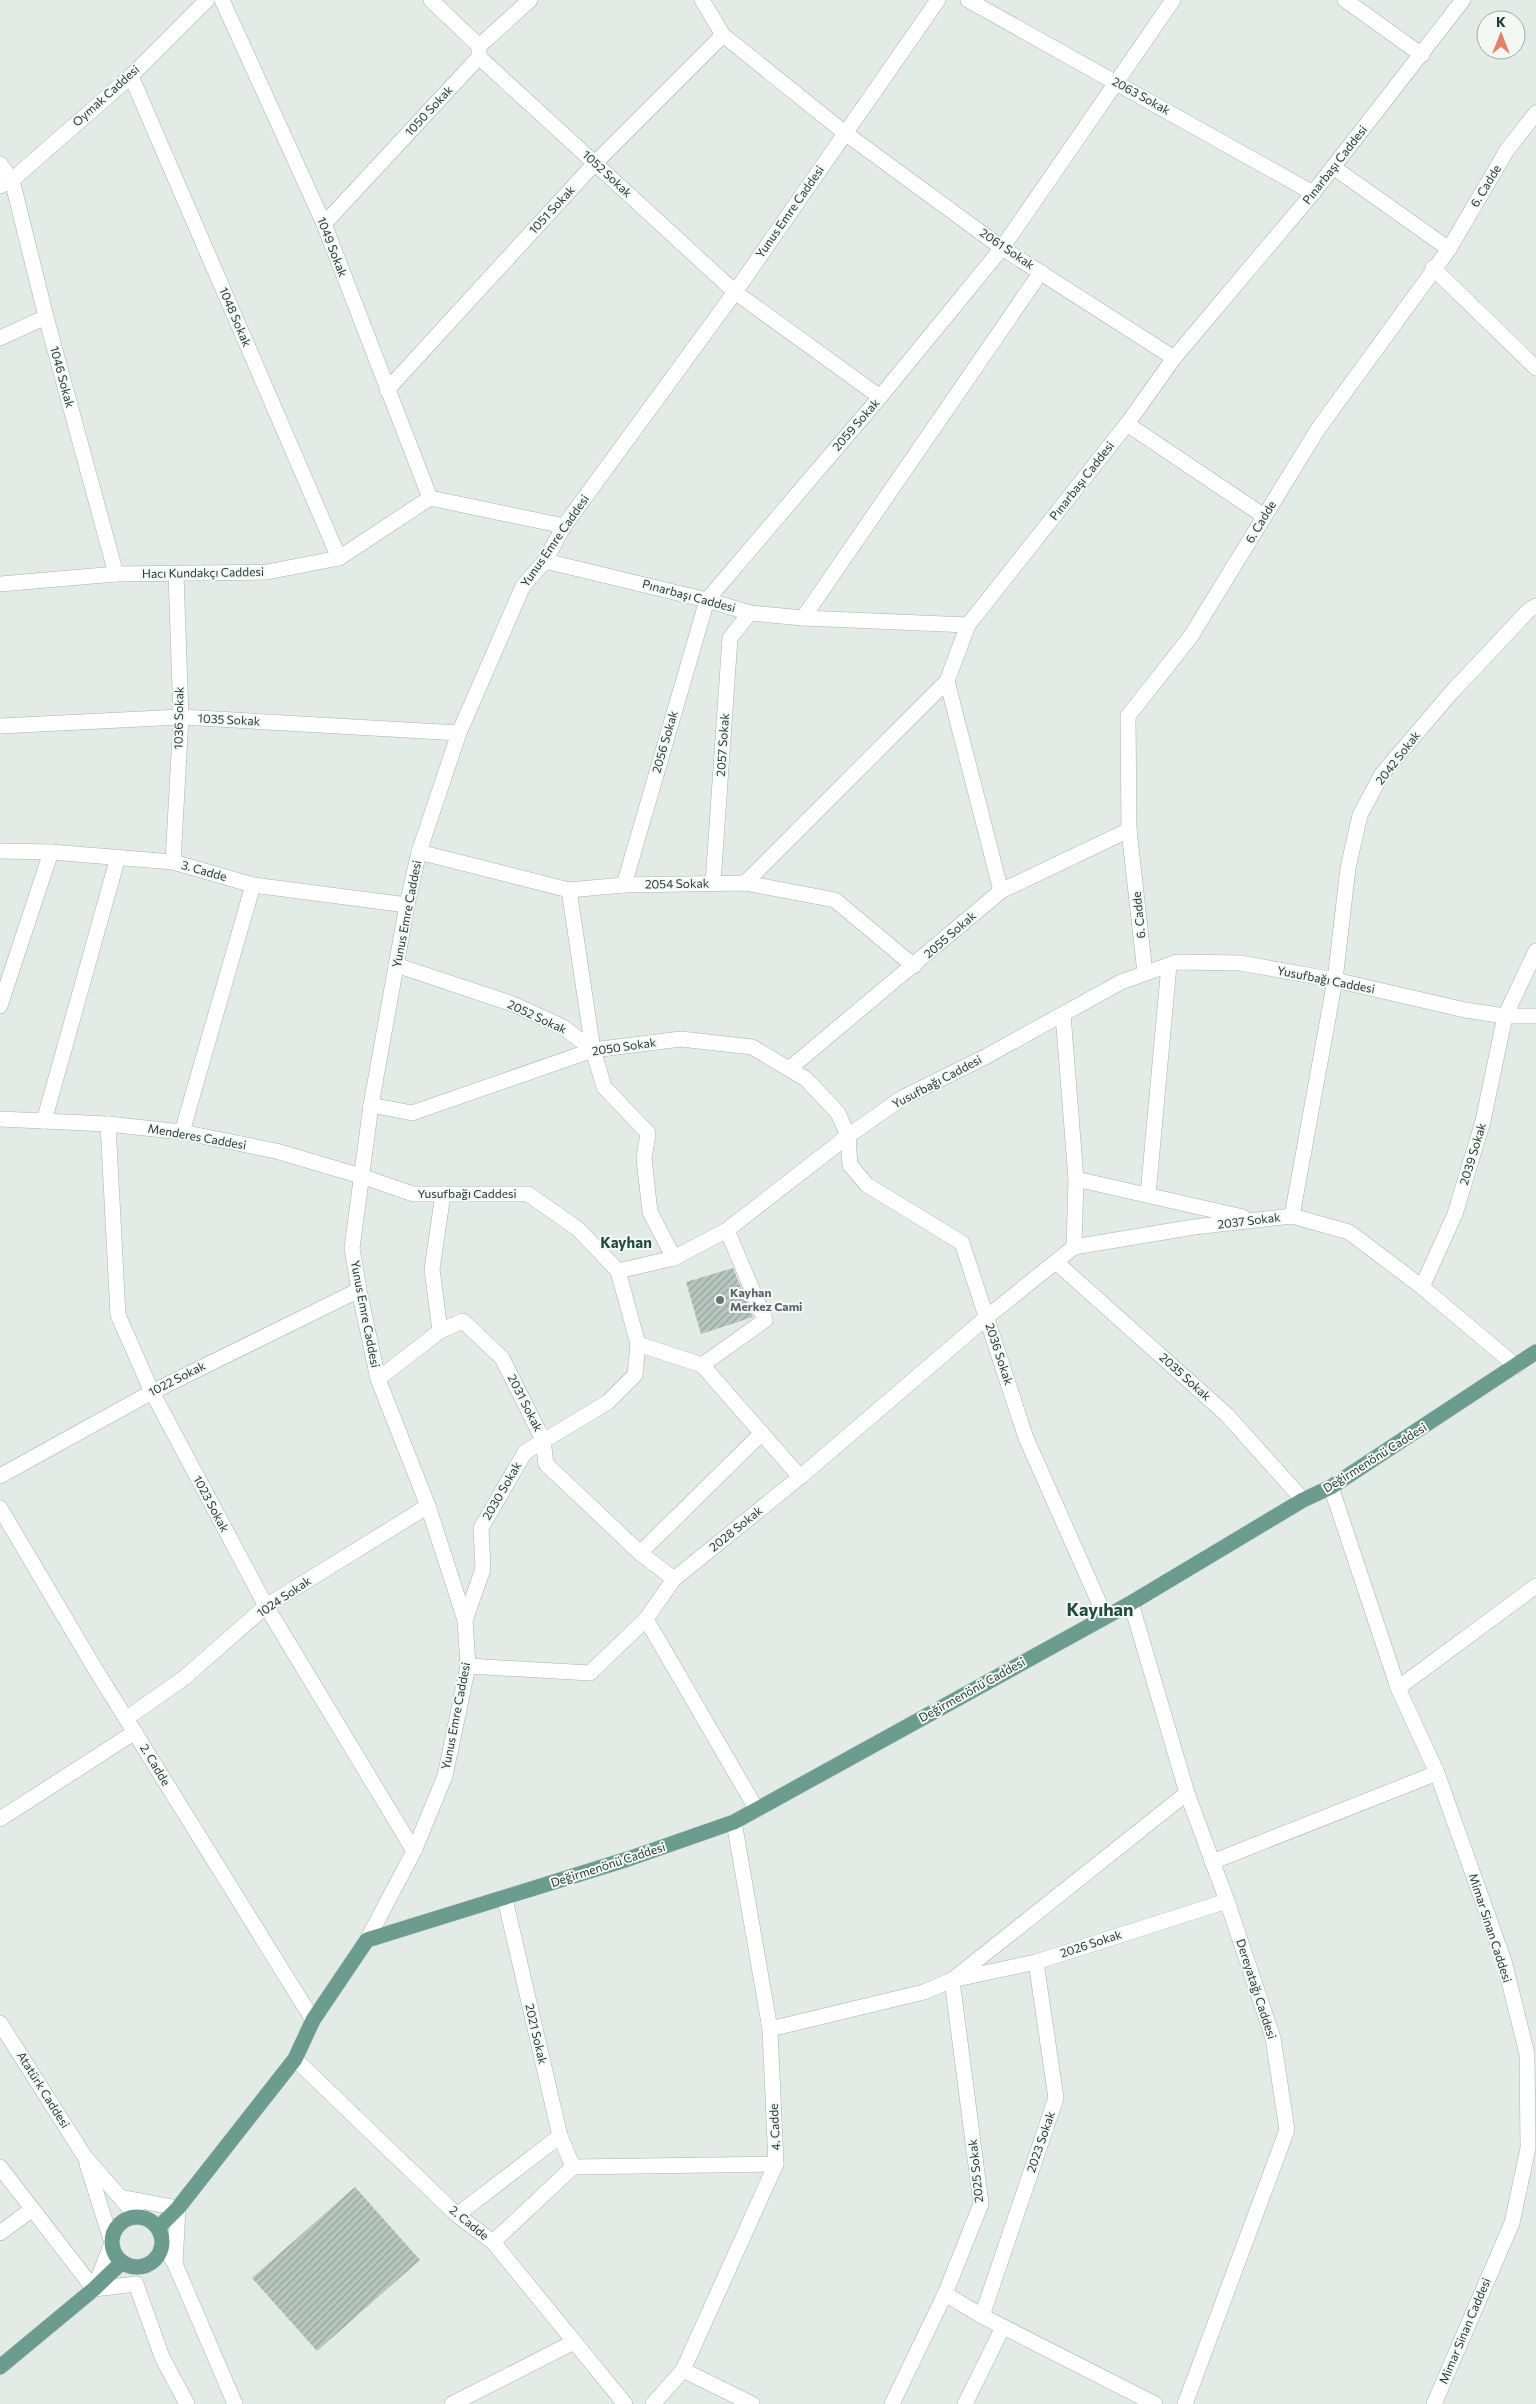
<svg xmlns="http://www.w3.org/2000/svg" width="1536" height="2404" font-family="Commissioner,sans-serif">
  <defs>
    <pattern id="building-hatch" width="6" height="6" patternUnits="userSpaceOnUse" patternTransform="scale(1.25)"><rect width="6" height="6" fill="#b8c6c0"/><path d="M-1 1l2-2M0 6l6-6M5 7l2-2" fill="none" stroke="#95a29d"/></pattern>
  </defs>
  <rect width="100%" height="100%" fill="#e3ebe7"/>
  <g fill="url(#building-hatch)">
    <path d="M 733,1268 L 753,1317 L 701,1334 L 686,1282 Z"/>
    <path d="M 355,2187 L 420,2260 L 317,2351 L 252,2278 Z"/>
  </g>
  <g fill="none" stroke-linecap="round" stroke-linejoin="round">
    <defs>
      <g id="minor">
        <path d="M 222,0 L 324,224 L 430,498"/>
        <path d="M 431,0 L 479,46"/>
        <path d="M 702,0 L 723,35 L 845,133 L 1002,248 L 1174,358"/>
        <path d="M 968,0 L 1313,193"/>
        <path d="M 1345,0 L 1422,55"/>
        <path d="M 479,57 L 735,292 L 880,397"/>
        <path d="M 131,76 L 339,558"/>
        <path d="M 0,164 L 12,180 L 46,317 L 116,574"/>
        <path d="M 1333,167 L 1449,249"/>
        <path d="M 0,186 L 12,180 L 131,76 L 207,0"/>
        <path d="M 324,224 L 479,57 L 479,46 L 530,0"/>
        <path d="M 1433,268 L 1536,368"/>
        <path d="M 0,338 L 46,317"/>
        <path d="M 387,390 L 595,163 L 723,35"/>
        <path d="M 1127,424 L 1264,516"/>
        <path d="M 545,561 L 707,600 L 750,613 L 803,618 L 968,625"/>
        <path d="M 0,584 L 116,574 L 267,572 L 339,558 L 430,498 L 564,526"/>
        <path d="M 803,618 L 1041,272"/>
        <path d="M 0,726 L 181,717 L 459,733"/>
        <path d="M 0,851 L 51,852 L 173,862 L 253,885 L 407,905"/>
        <path d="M 419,852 L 569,890 L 624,885 L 745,883 L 835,900 L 914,966"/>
        <path d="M 173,862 L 181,717 L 176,574"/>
        <path d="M 713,883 L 730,638 L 750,613"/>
        <path d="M 745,883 L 947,681"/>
        <path d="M 624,885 L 707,600 L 880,397 L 1002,248 L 1173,0"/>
        <path d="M 569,890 L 593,1050 L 604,1087 L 648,1133 L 644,1159 L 650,1212 L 674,1258"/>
        <path d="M 1001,891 L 947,681 L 968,625 L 1127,424 L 1174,358 L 1313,193 L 1463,0"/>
        <path d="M 396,965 L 513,1004 L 563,1027 L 593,1050"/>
        <path d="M 1145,973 L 1129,830 L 1128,716 L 1191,636 L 1318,429 L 1449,249 L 1507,150 L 1536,113"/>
        <path d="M 0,1006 L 51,852"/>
        <path d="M 1063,1014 L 1076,1179 L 1074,1247"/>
        <path d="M 789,1069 L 1001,891 L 1129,830"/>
        <path d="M 371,1105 L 412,1113 L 593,1050 L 681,1039 L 752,1047 L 806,1079 L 838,1113 L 848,1136 L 850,1165 L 867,1185 L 962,1243 L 1026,1438 L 1105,1616"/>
        <path d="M 0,1119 L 108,1124 L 182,1132 L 276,1151 L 361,1176 L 413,1194 L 528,1194 L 578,1229 L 618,1271 L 638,1344 L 635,1375 L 608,1402 L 525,1452 L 481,1528 L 483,1569 L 465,1620"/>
        <path d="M 44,1121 L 118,857"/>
        <path d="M 108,1124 L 118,1315 L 152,1392 L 266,1606 L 414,1851"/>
        <path d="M 182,1132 L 253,885"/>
        <path d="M 1076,1179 L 1243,1217"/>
        <path d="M 1148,1195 L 1169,965"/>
        <path d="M 1292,1216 L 1335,980 L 1348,868 L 1360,815 L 1382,774 L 1450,694 L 1529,610 L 1536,606"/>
        <path d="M 1057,1263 L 1227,1415 L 1303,1500"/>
        <path d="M 618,1271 L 674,1258 L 727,1230 L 848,1136 L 902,1098 L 985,1057 L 1121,982 L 1177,962 L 1240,963 L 1335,980 L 1465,1010 L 1505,1016 L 1536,1016"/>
        <path d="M 1422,1287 L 1455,1214 L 1483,1121 L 1505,1016 L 1536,951"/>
        <path d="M 440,1331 L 432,1269 L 443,1194"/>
        <path d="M 638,1344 L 702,1365 L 800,1477"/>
        <path d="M 702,1365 L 765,1320 L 727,1230"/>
        <path d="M 378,1379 L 440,1331 L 463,1321 L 502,1358 L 543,1440 L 546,1464 L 640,1553 L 674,1579"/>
        <path d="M 0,1476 L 152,1392 L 359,1290"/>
        <path d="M 1331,1487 L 1398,1688 L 1437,1773 L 1504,1961 L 1527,2054 L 1528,2148 L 1512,2223 L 1434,2404"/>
        <path d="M 0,1508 L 94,1667 L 313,2020"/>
        <path d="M 640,1553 L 762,1433"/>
        <path d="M 1131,1603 L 1187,1793 L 1227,1901 L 1273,2038 L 1287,2130 L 1185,2404"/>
        <path d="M 646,1619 L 757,1810"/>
        <path d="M 468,1666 L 590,1673 L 646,1619 L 674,1579 L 800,1477 L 987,1317 L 1074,1247 L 1194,1227 L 1292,1216 L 1349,1232 L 1422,1287 L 1516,1366"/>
        <path d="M 1398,1688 L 1536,1586"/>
        <path d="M 127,1718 L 184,1678 L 266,1606 L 428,1506"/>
        <path d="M 0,1819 L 135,1732"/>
        <path d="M 1212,1862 L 1437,1773"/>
        <path d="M 505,1899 L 560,2136 L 573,2167"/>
        <path d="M 367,1940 L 414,1851 L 445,1776 L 468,1666 L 465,1620 L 428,1506 L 378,1379 L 359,1290 L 352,1248 L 371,1105 L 407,905 L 419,852 L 459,733 L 523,586 L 545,561 L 564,526 L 735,292 L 938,0"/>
        <path d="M 0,2023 L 85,2157 L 133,2212 L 144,2218"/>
        <path d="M 770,2029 L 924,1992 L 952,1980 L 1187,1793"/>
        <path d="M 295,2059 L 457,2215 L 493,2242 L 625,2404"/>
        <path d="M 87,2164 L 112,2243 L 94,2289"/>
        <path d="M 0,2167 L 94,2289"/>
        <path d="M 573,2167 L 776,2164"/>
        <path d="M 120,2197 L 178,2208 L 175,2264"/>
        <path d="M 457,2215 L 560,2136"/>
        <path d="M 0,2233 L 31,2210"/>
        <path d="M 493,2242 L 573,2167"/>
        <path d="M 162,2244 L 175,2264 L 235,2404"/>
        <path d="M 94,2289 L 136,2284 L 162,2357 L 187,2404"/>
        <path d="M 945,2294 L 982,2316 L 1155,2404"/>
        <path d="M 982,2316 L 1056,2098 L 1036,1962"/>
        <path d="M 683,2370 L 752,2404"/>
        <path d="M 452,2404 L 574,2342"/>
        <path d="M 653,2404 L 683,2370 L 776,2164 L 770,2029 L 734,1822"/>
        <path d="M 892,2404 L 945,2294 L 981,2204 L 952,1980 L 1036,1962 L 1227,1901"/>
        <path d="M 965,2404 L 1003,2327"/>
      </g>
      <g id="major">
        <circle cx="137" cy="2242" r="25"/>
        <path d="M 158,2228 L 178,2208 L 295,2059 L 313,2020 L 367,1940 L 628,1859 L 734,1822 L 1131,1603 L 1303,1500 L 1331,1487 L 1536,1352"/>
        <path d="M 0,2367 L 94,2289 L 122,2262"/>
      </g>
    </defs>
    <use href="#minor" stroke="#a6b3ae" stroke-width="16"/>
    <use href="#major" stroke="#c2c8c6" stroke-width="16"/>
    <use href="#minor" stroke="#fff" stroke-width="15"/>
    <use href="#major" stroke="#6c9c8e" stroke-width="15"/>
  </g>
  <circle fill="#6b7280" stroke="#f3f8f5" stroke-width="2" cx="720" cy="1300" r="5"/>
  <g text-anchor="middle" stroke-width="4" stroke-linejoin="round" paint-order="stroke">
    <g font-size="12" fill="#243b34" stroke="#f3f8f5">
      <text transform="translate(106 96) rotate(-42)" y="4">Oymak Caddesi</text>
      <text transform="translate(1141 96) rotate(29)" y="4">2063 Sokak</text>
      <text transform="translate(429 111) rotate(-47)" y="4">1050 Sokak</text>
      <text transform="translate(1335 165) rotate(-52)" y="4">Pınarbaşı Caddesi</text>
      <text transform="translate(607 174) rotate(43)" y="4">1052 Sokak</text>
      <text transform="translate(1486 186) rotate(-59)" y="4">6. Cadde</text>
      <text transform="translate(552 210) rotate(-47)" y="4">1051 Sokak</text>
      <text transform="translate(790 212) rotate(-55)" y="4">Yunus Emre Caddesi</text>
      <text transform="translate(332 247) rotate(69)" y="4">1049 Sokak</text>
      <text transform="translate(1007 249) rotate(34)" y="4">2061 Sokak</text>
      <text transform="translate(235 317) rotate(67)" y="4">1048 Sokak</text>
      <text transform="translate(62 377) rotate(75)" y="4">1046 Sokak</text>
      <text transform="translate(856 425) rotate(-49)" y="4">2059 Sokak</text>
      <text transform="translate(1082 481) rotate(-52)" y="4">Pınarbaşı Caddesi</text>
      <text transform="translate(1261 522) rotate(-59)" y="4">6. Cadde</text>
      <text transform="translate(555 541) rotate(-55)" y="4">Yunus Emre Caddesi</text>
      <text transform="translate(203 573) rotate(-1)" y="4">Hacı Kundakçı Caddesi</text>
      <text transform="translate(689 596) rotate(15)" y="4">Pınarbaşı Caddesi</text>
      <text transform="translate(179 718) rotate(-89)" y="4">1036 Sokak</text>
      <text transform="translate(229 720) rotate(3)" y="4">1035 Sokak</text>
      <text transform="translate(665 742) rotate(-74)" y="4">2056 Sokak</text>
      <text transform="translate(723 745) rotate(-86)" y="4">2057 Sokak</text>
      <text transform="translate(1398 758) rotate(-52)" y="4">2042 Sokak</text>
      <text transform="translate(204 871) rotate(16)" y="4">3. Cadde</text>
      <text transform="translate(677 884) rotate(-1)" y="4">2054 Sokak</text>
      <text transform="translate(407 914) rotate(-79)" y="4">Yunus Emre Caddesi</text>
      <text transform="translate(1139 915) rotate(-96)" y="4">6. Cadde</text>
      <text transform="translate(950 935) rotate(-41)" y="4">2055 Sokak</text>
      <text transform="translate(1326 980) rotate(11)" y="4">Yusufbağı Caddesi</text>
      <text transform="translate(537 1017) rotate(25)" y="4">2052 Sokak</text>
      <text transform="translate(624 1047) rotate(-8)" y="4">2050 Sokak</text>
      <text transform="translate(937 1082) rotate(-28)" y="4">Yusufbağı Caddesi</text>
      <text transform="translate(197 1137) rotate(10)" y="4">Menderes Caddesi</text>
      <text transform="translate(1473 1154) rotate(-73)" y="4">2039 Sokak</text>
      <text x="467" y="1198">Yusufbağı Caddesi</text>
      <text transform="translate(1249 1221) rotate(-7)" y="4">2037 Sokak</text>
      <text transform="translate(365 1314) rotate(79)" y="4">Yunus Emre Caddesi</text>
      <text transform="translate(999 1354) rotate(72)" y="4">2036 Sokak</text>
      <text transform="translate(1185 1377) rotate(42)" y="4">2035 Sokak</text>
      <text transform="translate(177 1379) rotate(-27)" y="4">1022 Sokak</text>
      <text transform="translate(525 1403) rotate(63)" y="4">2031 Sokak</text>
      <text transform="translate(1375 1458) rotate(-32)" y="4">Değirmenönü Caddesi</text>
      <text transform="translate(502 1491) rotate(-60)" y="4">2030 Sokak</text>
      <text transform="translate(211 1504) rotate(62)" y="4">1023 Sokak</text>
      <text transform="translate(736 1529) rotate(-39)" y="4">2028 Sokak</text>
      <text transform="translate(284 1597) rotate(-34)" y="4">1024 Sokak</text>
      <text transform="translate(972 1690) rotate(-29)" y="4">Değirmenönü Caddesi</text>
      <text transform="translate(456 1716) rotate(-79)" y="4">Yunus Emre Caddesi</text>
      <text transform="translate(155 1765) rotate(59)" y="4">2. Cadde</text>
      <text transform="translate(608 1865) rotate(-18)" y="4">Değirmenönü Caddesi</text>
      <text transform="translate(1490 1928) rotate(72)" y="4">Mimar Sinan Caddesi</text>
      <text transform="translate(1091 1944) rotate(-18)" y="4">2026 Sokak</text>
      <text transform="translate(1256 1989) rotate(72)" y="4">Dereyatağı Caddesi</text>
      <text transform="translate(536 2034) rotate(77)" y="4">2021 Sokak</text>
      <text transform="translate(43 2090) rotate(58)" y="4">Atatürk Caddesi</text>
      <text transform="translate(775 2127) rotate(-93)" y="4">4. Cadde</text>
      <text transform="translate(1041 2142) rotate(-71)" y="4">2023 Sokak</text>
      <text transform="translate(976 2171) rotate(-96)" y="4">2025 Sokak</text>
      <text transform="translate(469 2223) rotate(39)" y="4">2. Cadde</text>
      <text transform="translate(1465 2331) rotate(-67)" y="4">Mimar Sinan Caddesi</text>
    </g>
    <g font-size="12" font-weight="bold" fill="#5b616d" stroke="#f3f8f5" text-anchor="start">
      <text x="730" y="1297">Kayhan<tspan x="730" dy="14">Merkez Cami</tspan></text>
    </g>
    <g font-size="15" font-weight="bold" fill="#224b3f" stroke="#f3f8f5">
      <text x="626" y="1248">Kayhan</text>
    </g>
    <g font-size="18" font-weight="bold" fill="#224b3f" stroke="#f3f8f5">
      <text x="1100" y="1616">Kayıhan</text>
    </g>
  </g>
  <g transform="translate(1501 35)"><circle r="24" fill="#f3f8f5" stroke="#a0aca8"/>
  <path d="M0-4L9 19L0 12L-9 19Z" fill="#e48268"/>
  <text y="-8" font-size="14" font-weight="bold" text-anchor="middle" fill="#243b34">K</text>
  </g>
</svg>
